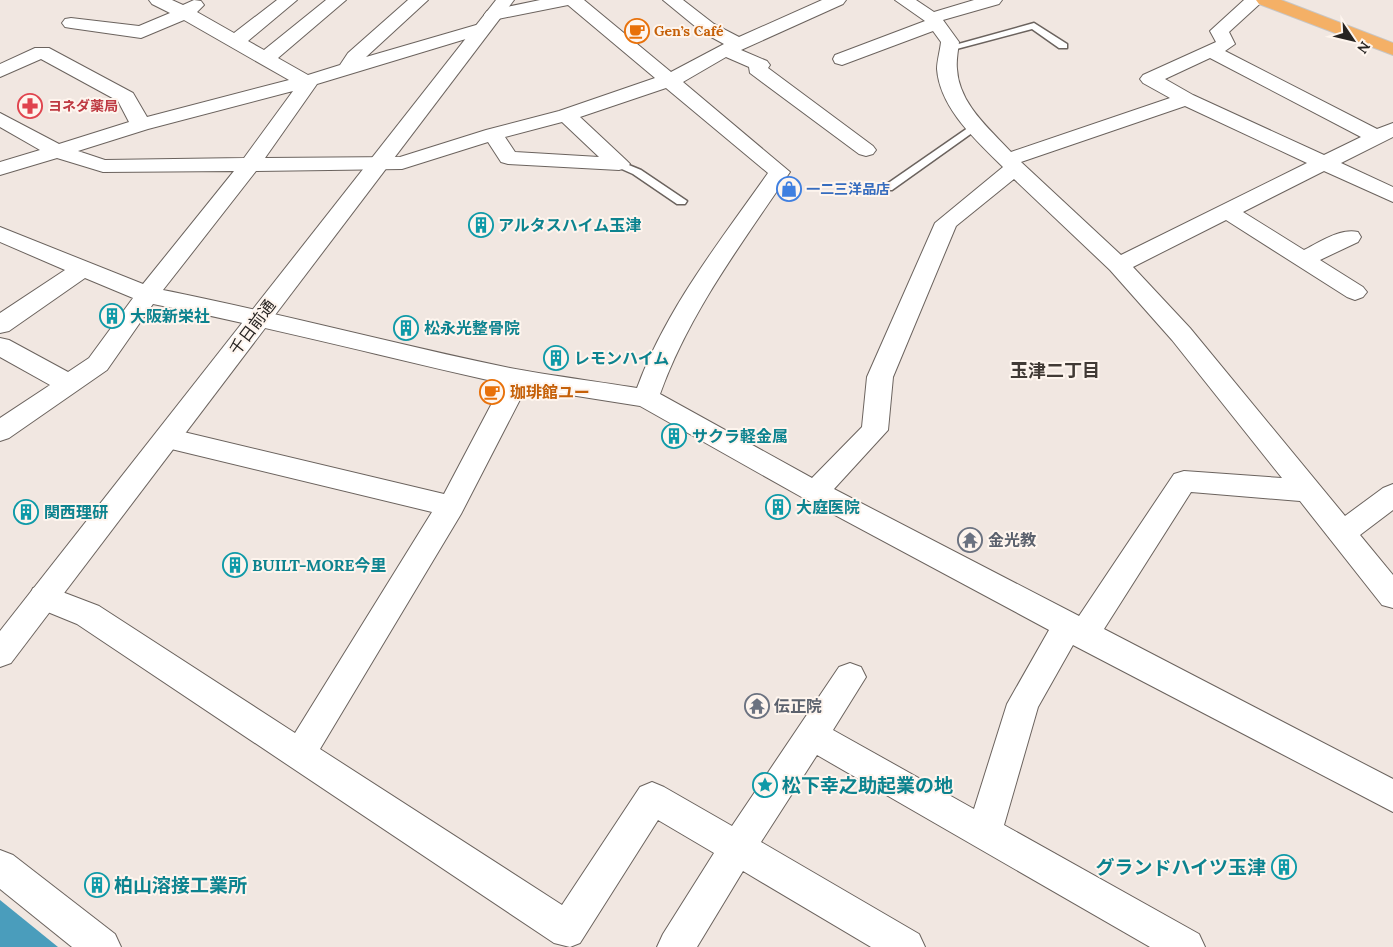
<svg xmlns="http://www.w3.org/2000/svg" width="1393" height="947" font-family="Lora,'Noto Sans JP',serif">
  <rect width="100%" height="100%" fill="#f1e7e1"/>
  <path fill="#4a9dbc" d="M 0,900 L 58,947 L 0,947 Z"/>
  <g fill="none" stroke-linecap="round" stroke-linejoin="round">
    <defs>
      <g id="lane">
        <path d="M 1034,23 L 1067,44 L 1067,48 L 1059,48 L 1032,29 L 949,51 L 944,48 Z"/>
        <path d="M 975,123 L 979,124 L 979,128 L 892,190 L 884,190 L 884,186 Z"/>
        <path d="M 619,161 L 641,170 L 687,201 L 685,204 L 677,204 L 633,174 L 615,166 L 613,164 Z"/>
      </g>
      <g id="street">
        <path d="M 149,0 L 172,0 L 183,5 L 194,0 L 201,1 L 204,5 L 197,12 L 234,33 L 277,0 L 297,0 L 248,41 L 264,50 L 326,0 L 346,0 L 278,58 L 308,75 L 340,65 L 348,53 L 408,0 L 428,0 L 366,57 L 483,23 L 489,24 L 492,28 L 489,32 L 317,84 L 265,158 L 400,157 L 486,130 L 559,111 L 655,78 L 568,5 L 493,20 L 487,19 L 484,15 L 487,11 L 540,0 L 584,0 L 671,72 L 724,44 L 702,32 L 663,0 L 683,0 L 714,24 L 739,37 L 822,0 L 846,0 L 843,4 L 741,50 L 767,61 L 770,65 L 768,68 L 873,146 L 876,150 L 873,154 L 866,156 L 859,154 L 750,73 L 749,67 L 726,57 L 683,82 L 790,172 C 742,243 689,313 660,394 L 812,478 L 862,427 L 867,377 L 935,223 L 1003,167 C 977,141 940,109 937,69 C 937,61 940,51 941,42 L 933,31 L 842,65 L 835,63 L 833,59 L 835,55 L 925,21 L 895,0 L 916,0 L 934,12 L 974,0 L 1002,0 L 999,4 L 943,20 L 959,42 C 958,51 956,61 957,69 C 959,104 989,128 1011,152 L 1170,98 L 1143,83 L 1140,79 L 1143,75 L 1216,42 L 1210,31 L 1244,0 L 1264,0 L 1229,32 L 1235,44 L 1225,51 L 1377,129 L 1393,123 L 1393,137 L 1341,163 L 1393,187 L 1393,202 L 1324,171 L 1243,212 L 1304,250 C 1320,242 1340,228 1358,232 L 1361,237 L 1358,242 L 1320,260 L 1363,287 L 1367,292 L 1363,297 L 1355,300 L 1347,297 L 1226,220 L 1133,267 L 1190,328 L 1345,516 L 1383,488 L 1393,484 L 1393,510 L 1360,535 L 1393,575 L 1393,608 L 1382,605 L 1300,501 L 1191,492 L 1104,629 L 1393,779 L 1393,812 L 1073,645 L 1038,707 L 1004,825 L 1199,934 L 1205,947 L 1150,947 L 817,755 L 761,842 L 919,934 L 925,947 L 871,947 L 743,871 L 697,947 L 657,947 L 663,934 L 714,853 L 658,820 L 580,943 L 570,947 L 554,943 L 77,624 L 33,606 L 29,597 L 33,588 L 44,585 L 99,606 L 295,733 L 432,512 L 167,448 L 158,445 L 154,438 L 158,431 L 167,428 L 444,494 L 501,386 L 501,383 C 385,357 270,327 153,304 L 107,370 L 9,438 L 0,441 L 0,418 L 50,385 L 0,357 L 0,338 L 9,340 L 68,372 L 89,358 L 133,298 L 85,278 L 9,331 L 0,333 L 0,313 L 65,270 L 0,242 L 0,227 L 143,284 L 234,171 L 103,172 L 57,158 L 0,175 L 0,162 L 40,150 L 0,127 L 0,113 L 59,144 L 129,122 L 118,101 L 41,59 L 0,77 L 0,64 L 35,48 L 49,48 L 133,93 L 147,117 L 289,80 L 184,20 L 141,38 L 71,28 L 65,27 L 62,23 L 65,19 L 71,18 L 139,26 L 170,13 L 152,4 ZM 1210,58 L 1361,137 L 1324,155 L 1193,95 L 1165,79 ZM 666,88 L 768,173 C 720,241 666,309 637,388 C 595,381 552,376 510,368 C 394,344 279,313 163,290 L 256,171 L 402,169 L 488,142 L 501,162 L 508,164 L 619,170 L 626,168 L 630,164 L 626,160 L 580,117 ZM 293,91 L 244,158 L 105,160 L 78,151 L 148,129 ZM 1185,106 L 1307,163 L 1121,255 L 1021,162 ZM 562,122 L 599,157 L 515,152 L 505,137 ZM 1014,179 L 1110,270 L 1172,340 L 1282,478 L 1184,471 L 1174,474 L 1079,616 L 834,489 L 888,430 L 893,377 L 956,226 ZM 526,388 L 640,406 L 805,499 L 1049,630 L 1007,704 L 974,809 L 833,730 L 866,677 L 861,667 L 850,663 L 839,667 L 732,826 L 664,787 L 652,782 L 640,787 L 562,905 L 320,749 L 461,514 Z"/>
        <path d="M 0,850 L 13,855 L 115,934 L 121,947 L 72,947 L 0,889 Z"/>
      </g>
      <path id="secondary" d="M 496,0 L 514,0 L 11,663 L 0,667 L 0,631 Z"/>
      <path id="primary" d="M 1256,0 L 1281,0 L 1393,43 L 1393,55 L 1259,4 Z"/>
    </defs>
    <use href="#lane" stroke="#6b635e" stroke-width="3"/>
    <use href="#street" stroke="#6b635e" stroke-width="2"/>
    <use href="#secondary" stroke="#6b635e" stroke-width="2"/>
    <use href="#primary" stroke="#c7c6c6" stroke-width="2"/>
    <use href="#lane" fill="#fff" fill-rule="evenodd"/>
    <use href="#street" fill="#fff" fill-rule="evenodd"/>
    <use href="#secondary" fill="#fff" fill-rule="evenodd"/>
    <use href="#primary" fill="#f4b066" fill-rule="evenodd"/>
  </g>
  <defs>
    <symbol id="cafe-ring" viewBox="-11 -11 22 22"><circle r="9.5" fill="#fef5ee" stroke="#e8710a" stroke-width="1.5"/><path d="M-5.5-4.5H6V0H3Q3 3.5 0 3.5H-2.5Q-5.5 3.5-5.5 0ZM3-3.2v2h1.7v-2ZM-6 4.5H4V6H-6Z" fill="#e8710a"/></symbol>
    <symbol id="pharmacy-ring" viewBox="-11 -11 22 22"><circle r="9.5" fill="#fef5ee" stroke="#e0444e" stroke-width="1.5"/><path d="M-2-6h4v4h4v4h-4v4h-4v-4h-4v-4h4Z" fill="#e0444e"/></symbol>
    <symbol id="shop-ring" viewBox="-11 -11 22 22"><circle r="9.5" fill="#fef5ee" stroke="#3f7fe0" stroke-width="1.5"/><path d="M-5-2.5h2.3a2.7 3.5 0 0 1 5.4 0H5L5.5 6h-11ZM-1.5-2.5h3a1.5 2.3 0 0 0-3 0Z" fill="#3f7fe0"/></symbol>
    <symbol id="building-ring" viewBox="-11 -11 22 22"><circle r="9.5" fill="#fef5ee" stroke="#0f9aa8" stroke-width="1.5"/><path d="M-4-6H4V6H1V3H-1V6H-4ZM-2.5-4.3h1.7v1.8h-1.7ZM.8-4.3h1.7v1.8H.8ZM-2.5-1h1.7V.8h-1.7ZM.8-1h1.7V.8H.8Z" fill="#0f9aa8"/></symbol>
    <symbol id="temple-ring" viewBox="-11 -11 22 22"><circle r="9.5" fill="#fef5ee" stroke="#6b7280" stroke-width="1.5"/><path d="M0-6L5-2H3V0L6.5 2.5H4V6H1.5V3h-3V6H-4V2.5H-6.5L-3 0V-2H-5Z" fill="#6b7280"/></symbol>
    <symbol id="sight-ring" viewBox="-11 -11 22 22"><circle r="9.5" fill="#fef5ee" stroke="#0f9aa8" stroke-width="1.5"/><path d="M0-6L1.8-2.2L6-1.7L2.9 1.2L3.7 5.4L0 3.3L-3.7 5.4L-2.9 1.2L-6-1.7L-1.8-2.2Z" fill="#0f9aa8"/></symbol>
  </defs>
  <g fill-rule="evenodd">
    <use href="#cafe-ring" x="623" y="17" width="28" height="28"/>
    <use href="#pharmacy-ring" x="16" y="92" width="28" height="28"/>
    <use href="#shop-ring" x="775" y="175" width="28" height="28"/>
    <use href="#building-ring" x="467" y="211" width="28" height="28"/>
    <use href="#building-ring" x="98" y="302" width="28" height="28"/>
    <use href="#building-ring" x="392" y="314" width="28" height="28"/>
    <use href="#building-ring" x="542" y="344" width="28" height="28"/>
    <use href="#cafe-ring" x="478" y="378" width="28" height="28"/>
    <use href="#building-ring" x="660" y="422" width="28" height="28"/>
    <use href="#building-ring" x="764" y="493" width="28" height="28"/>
    <use href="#building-ring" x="12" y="498" width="28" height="28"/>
    <use href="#temple-ring" x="956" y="526" width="28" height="28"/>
    <use href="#building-ring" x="221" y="551" width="28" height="28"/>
    <use href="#temple-ring" x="743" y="692" width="28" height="28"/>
    <use href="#sight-ring" x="751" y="771" width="28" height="28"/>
    <use href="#building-ring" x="1270" y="853" width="28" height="28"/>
    <use href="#building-ring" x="83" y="871" width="28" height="28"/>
  </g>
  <g text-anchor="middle" stroke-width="4" stroke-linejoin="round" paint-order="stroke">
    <g font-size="14" font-weight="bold" fill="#c56008" stroke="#fef5ee" text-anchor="start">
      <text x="654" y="36">Gen’s Café</text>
    </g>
    <g font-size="14" font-weight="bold" fill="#be3a42" stroke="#fef5ee" text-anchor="start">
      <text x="48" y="111">ヨネダ薬局</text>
    </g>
    <g font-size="14" font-weight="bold" fill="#366cbe" stroke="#fef5ee" text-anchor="start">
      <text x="806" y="194">一二三洋品店</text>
    </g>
    <g font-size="16" font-weight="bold" fill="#0d838f" stroke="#fef5ee" text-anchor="start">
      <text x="498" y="231">アルタスハイム玉津</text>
      <text x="130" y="322">大阪新栄社</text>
      <text x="424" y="334">松永光整骨院</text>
      <text x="574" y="364">レモンハイム</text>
      <text x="692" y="442">サクラ軽金属</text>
      <text x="796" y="513">大庭医院</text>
      <text x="44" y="518">関西理研</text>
      <text x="252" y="571">BUILT-MORE今里</text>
    </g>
    <g font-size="16" fill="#272422" stroke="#fef5ee">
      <text transform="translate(252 327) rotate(-53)" y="6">千日前通</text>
    </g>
    <g font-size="16" font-weight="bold" fill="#c56008" stroke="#fef5ee" text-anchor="start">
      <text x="510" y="398">珈琲館ユー</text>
    </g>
    <g font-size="16" font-weight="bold" fill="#5b616d" stroke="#fef5ee" text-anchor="start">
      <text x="988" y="546">金光教</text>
      <text x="774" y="712">伝正院</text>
    </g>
    <g font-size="18" font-weight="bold" fill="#413a35" stroke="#fef5ee">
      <text x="1055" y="377">玉津二丁目</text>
    </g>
    <g font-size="19" font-weight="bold" fill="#0d838f" stroke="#fef5ee" text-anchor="start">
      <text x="782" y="792">松下幸之助起業の地</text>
      <text x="1266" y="874" text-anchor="end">グランドハイツ玉津</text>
      <text x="114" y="892">柏山溶接工業所</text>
    </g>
  </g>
  <g transform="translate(1353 40) rotate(125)" stroke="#fef5ee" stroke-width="4" paint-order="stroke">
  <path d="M0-4L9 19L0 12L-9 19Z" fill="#272422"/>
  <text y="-8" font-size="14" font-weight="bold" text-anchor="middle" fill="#272422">N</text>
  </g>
</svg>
